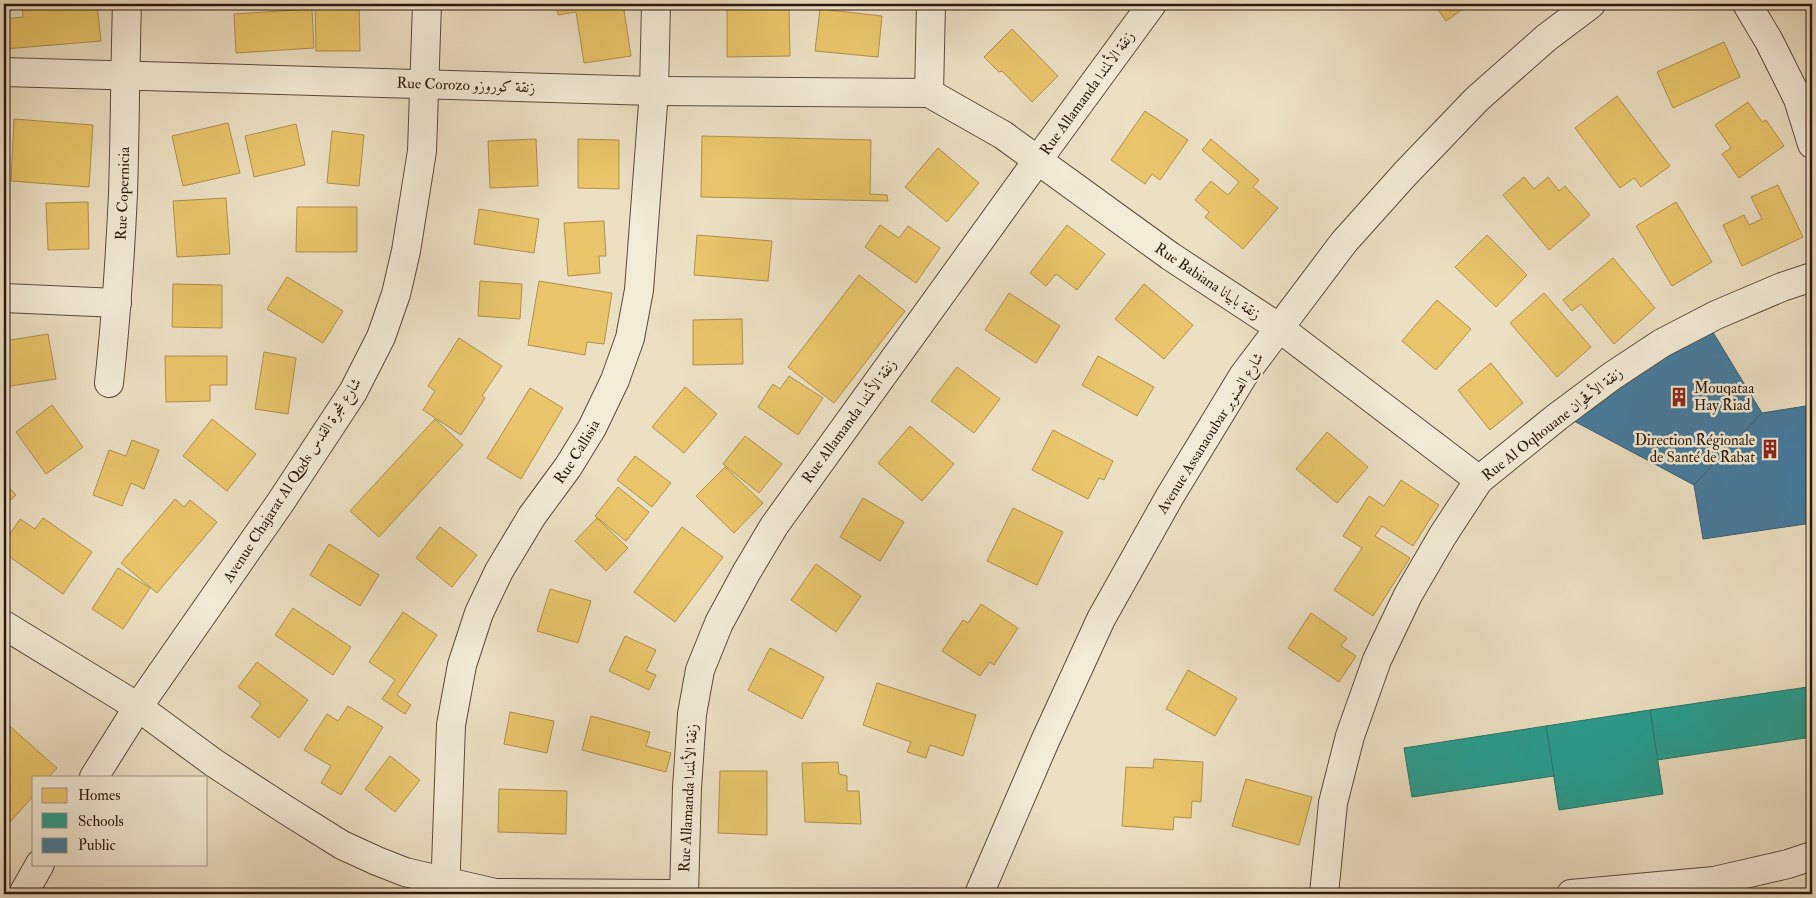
<svg xmlns="http://www.w3.org/2000/svg" width="1816" height="898" font-family="'IM FELL Double Pica',Amiri,serif">
  <rect width="100%" height="100%" fill="#ebe0c2"/>
  <filter id="stains"><feTurbulence type="fractalNoise" baseFrequency=".004" numOctaves="4"/><feColorMatrix values="0 0 0 0 .2 0 0 0 0 .09 0 0 0 0 .02 0 0 0 .5 -.17"/></filter>
  <radialGradient id="worn" r=".72"><stop offset=".6" stop-color="#630" stop-opacity="0"/><stop offset="1" stop-color="#630" stop-opacity=".3"/></radialGradient>
  <g fill="#e9c46a" stroke="#b0914f">
    <path d="M 22,4 L 97,4 L 101,41 L 4,49 L 4,19 L 23,17 Z"/>
    <path d="M 359,4 L 360,51 L 316,51 L 315,5 Z"/>
    <path d="M 556,4 L 623,4 L 631,56 L 584,63 L 576,12 L 558,15 Z"/>
    <path d="M 1434,4 L 1470,4 L 1446,21 Z"/>
    <path d="M 727,8 L 789,8 L 790,56 L 727,57 Z"/>
    <path d="M 312,9 L 314,48 L 236,53 L 234,14 Z"/>
    <path d="M 820,9 L 882,16 L 878,57 L 815,51 Z"/>
    <path d="M 1012,29 L 1058,76 L 1032,102 L 1002,71 L 999,72 L 984,57 Z"/>
    <path d="M 1724,42 L 1740,77 L 1673,108 L 1657,72 Z"/>
    <path d="M 1617,96 L 1670,166 L 1641,187 L 1634,178 L 1620,188 L 1575,128 Z"/>
    <path d="M 1748,102 L 1762,122 L 1766,120 L 1784,146 L 1739,178 L 1722,154 L 1731,148 L 1715,125 Z"/>
    <path d="M 1145,111 L 1188,140 L 1160,180 L 1152,174 L 1145,184 L 1111,160 Z"/>
    <path d="M 14,119 L 93,125 L 89,187 L 11,181 Z"/>
    <path d="M 228,123 L 240,173 L 183,186 L 172,136 Z"/>
    <path d="M 296,124 L 305,165 L 254,177 L 245,136 Z"/>
    <path d="M 332,131 L 364,135 L 359,186 L 327,183 Z"/>
    <path d="M 702,136 L 871,140 L 870,194 L 887,195 L 888,201 L 701,197 Z"/>
    <path d="M 536,139 L 538,186 L 490,188 L 488,141 Z"/>
    <path d="M 578,139 L 619,140 L 619,189 L 578,188 Z"/>
    <path d="M 1211,139 L 1259,180 L 1253,187 L 1278,208 L 1243,249 L 1205,217 L 1209,212 L 1195,200 L 1211,181 L 1228,195 L 1239,182 L 1202,150 Z"/>
    <path d="M 938,148 L 979,183 L 947,222 L 905,187 Z"/>
    <path d="M 1524,177 L 1534,189 L 1548,177 L 1559,191 L 1565,186 L 1590,215 L 1549,250 L 1503,195 Z"/>
    <path d="M 1778,185 L 1803,237 L 1742,266 L 1723,225 L 1744,215 L 1749,225 L 1762,219 L 1751,197 Z"/>
    <path d="M 226,198 L 230,254 L 177,257 L 173,201 Z"/>
    <path d="M 88,202 L 89,249 L 48,250 L 46,203 Z"/>
    <path d="M 1676,202 L 1712,262 L 1672,286 L 1636,226 Z"/>
    <path d="M 297,207 L 357,207 L 357,252 L 296,252 Z"/>
    <path d="M 479,209 L 539,219 L 534,253 L 474,244 Z"/>
    <path d="M 604,221 L 606,256 L 599,256 L 600,273 L 568,276 L 564,223 Z"/>
    <path d="M 880,225 L 899,238 L 908,226 L 940,248 L 916,283 L 865,247 Z"/>
    <path d="M 1067,225 L 1105,254 L 1077,290 L 1056,274 L 1046,286 L 1030,273 Z"/>
    <path d="M 697,235 L 772,241 L 768,281 L 694,275 Z"/>
    <path d="M 1487,235 L 1527,275 L 1496,307 L 1455,267 Z"/>
    <path d="M 1613,258 L 1655,308 L 1614,344 L 1581,304 L 1572,311 L 1563,300 Z"/>
    <path d="M 859,275 L 905,311 L 834,403 L 788,367 Z"/>
    <path d="M 287,277 L 343,311 L 323,343 L 267,309 Z"/>
    <path d="M 480,281 L 522,284 L 520,319 L 478,316 Z"/>
    <path d="M 539,281 L 612,293 L 604,344 L 587,342 L 585,355 L 528,345 Z"/>
    <path d="M 173,284 L 222,285 L 222,328 L 172,327 Z"/>
    <path d="M 1144,284 L 1193,325 L 1164,359 L 1115,319 Z"/>
    <path d="M 1009,293 L 1060,326 L 1036,363 L 985,330 Z"/>
    <path d="M 1544,293 L 1591,347 L 1557,377 L 1510,323 Z"/>
    <path d="M 1437,300 L 1471,329 L 1436,370 L 1402,341 Z"/>
    <path d="M 742,319 L 743,364 L 693,365 L 693,320 Z"/>
    <path d="M 48,334 L 56,379 L 4,387 L 4,341 Z"/>
    <path d="M 459,338 L 502,366 L 482,396 L 485,398 L 461,435 L 423,410 L 435,391 L 428,386 Z"/>
    <path d="M 264,352 L 296,358 L 288,414 L 255,409 Z"/>
    <path d="M 165,356 L 227,356 L 227,385 L 210,385 L 210,401 L 166,402 Z"/>
    <path d="M 1098,356 L 1154,387 L 1137,416 L 1082,385 Z"/>
    <path d="M 1491,363 L 1523,403 L 1490,430 L 1458,390 Z"/>
    <path d="M 957,367 L 1000,399 L 974,433 L 931,401 Z"/>
    <path d="M 789,376 L 823,398 L 798,435 L 758,407 L 773,384 L 780,389 Z"/>
    <path d="M 685,387 L 717,414 L 684,453 L 652,427 Z"/>
    <path d="M 530,388 L 563,408 L 521,479 L 487,458 Z"/>
    <path d="M 52,405 L 83,447 L 46,474 L 16,432 Z"/>
    <path d="M 212,419 L 256,454 L 227,491 L 183,456 Z"/>
    <path d="M 435,419 L 463,445 L 379,537 L 350,511 Z"/>
    <path d="M 910,426 L 954,464 L 922,501 L 878,463 Z"/>
    <path d="M 1053,430 L 1113,461 L 1104,480 L 1099,478 L 1088,499 L 1032,470 Z"/>
    <path d="M 1327,432 L 1368,467 L 1337,503 L 1296,469 Z"/>
    <path d="M 745,436 L 782,464 L 759,493 L 723,464 Z"/>
    <path d="M 132,440 L 159,450 L 144,489 L 131,483 L 122,506 L 93,495 L 109,450 L 126,456 Z"/>
    <path d="M 635,456 L 671,483 L 652,507 L 617,480 Z"/>
    <path d="M 725,467 L 763,503 L 734,533 L 696,496 Z"/>
    <path d="M 1401,480 L 1439,505 L 1413,546 L 1382,526 L 1375,536 L 1410,558 L 1373,616 L 1334,590 L 1362,548 L 1343,536 L 1369,496 L 1384,506 Z"/>
    <path d="M 4,482 L 16,495 L 4,506 Z"/>
    <path d="M 618,487 L 649,512 L 626,541 L 595,516 Z"/>
    <path d="M 863,498 L 904,522 L 880,561 L 840,537 Z"/>
    <path d="M 175,499 L 184,507 L 190,500 L 217,522 L 157,593 L 121,563 Z"/>
    <path d="M 1013,508 L 1063,532 L 1037,585 L 987,561 Z"/>
    <path d="M 43,518 L 92,552 L 63,594 L 4,553 L 4,543 L 20,519 L 35,529 Z"/>
    <path d="M 597,518 L 628,548 L 606,571 L 575,541 Z"/>
    <path d="M 440,527 L 477,555 L 452,587 L 416,558 Z"/>
    <path d="M 682,527 L 723,557 L 675,622 L 634,592 Z"/>
    <path d="M 329,544 L 379,575 L 360,606 L 310,575 Z"/>
    <path d="M 816,564 L 861,596 L 836,632 L 791,600 Z"/>
    <path d="M 118,568 L 150,588 L 123,629 L 92,609 Z"/>
    <path d="M 550,589 L 591,601 L 578,643 L 537,631 Z"/>
    <path d="M 981,604 L 1018,628 L 994,665 L 990,662 L 980,676 L 942,651 L 963,620 L 968,623 Z"/>
    <path d="M 293,608 L 351,647 L 333,675 L 275,635 Z"/>
    <path d="M 403,612 L 437,635 L 397,695 L 411,705 L 405,714 L 382,699 L 395,680 L 369,662 Z"/>
    <path d="M 1311,613 L 1347,638 L 1341,646 L 1356,656 L 1339,682 L 1288,648 Z"/>
    <path d="M 625,636 L 656,650 L 646,671 L 656,675 L 649,690 L 609,671 Z"/>
    <path d="M 770,648 L 824,677 L 802,719 L 748,690 Z"/>
    <path d="M 257,662 L 308,700 L 279,738 L 251,717 L 261,704 L 238,687 Z"/>
    <path d="M 1188,670 L 1237,698 L 1215,736 L 1166,709 Z"/>
    <path d="M 877,683 L 976,715 L 963,756 L 930,745 L 926,758 L 907,752 L 911,742 L 863,725 Z"/>
    <path d="M 348,706 L 383,727 L 341,795 L 321,783 L 331,766 L 304,750 L 327,714 L 338,721 Z"/>
    <path d="M 510,712 L 554,721 L 547,753 L 504,744 Z"/>
    <path d="M 591,716 L 650,732 L 646,746 L 671,753 L 666,772 L 582,750 Z"/>
    <path d="M 4,721 L 57,768 L 49,777 L 34,777 L 34,795 L 4,829 Z"/>
    <path d="M 390,756 L 420,780 L 395,812 L 365,789 Z"/>
    <path d="M 1154,759 L 1203,762 L 1201,802 L 1192,801 L 1191,818 L 1174,817 L 1173,830 L 1122,826 L 1126,767 L 1153,768 Z"/>
    <path d="M 838,762 L 839,774 L 847,776 L 847,791 L 859,791 L 861,824 L 805,822 L 802,763 Z"/>
    <path d="M 720,771 L 767,771 L 767,835 L 718,833 Z"/>
    <path d="M 1246,779 L 1312,797 L 1299,845 L 1232,826 Z"/>
    <path d="M 499,789 L 567,791 L 566,834 L 498,832 Z"/>
  </g>
  <g fill="#2a9d8f" stroke="#2a7569">
    <path d="M 1808,687 L 1812,714 L 1812,737 L 1657,760 L 1650,710 Z"/>
    <path d="M 1650,710 L 1663,794 L 1559,810 L 1546,726 Z"/>
    <path d="M 1546,726 L 1554,776 L 1412,797 L 1404,748 Z"/>
  </g>
  <g fill="#457b9d" stroke="#3d5e72">
    <path d="M 1711,329 L 1762,413 L 1694,485 L 1574,421 L 1626,381 Z"/>
    <path d="M 1812,405 L 1812,523 L 1703,539 L 1694,485 L 1762,413 Z"/>
  </g>
  <g fill="none" stroke-linecap="round" stroke-linejoin="round">
    <defs>
      <g id="minor">
        <path d="M 1747,4 L 1769,41 L 1798,99 L 1812,144"/>
        <path d="M 4,72 L 654,91 L 929,93 L 1003,135 L 1170,256 L 1278,327 L 1479,480"/>
        <path d="M 929,93 L 931,4"/>
        <path d="M 4,298 L 117,303"/>
        <path id="s1" d="M 109,383 C 116,320 120,257 123,194 C 125,130 125,67 127,4"/>
        <path d="M 94,777 L 138,707 L 280,503 L 353,392 L 381,337 L 396,294 L 406,251 L 422,151 L 427,4"/>
        <path d="M 23,894 L 40,864"/>
        <path id="s2" d="M 445,894 L 451,725 L 462,665 L 479,613 L 499,571 L 532,516 L 568,467 L 592,428 L 615,380 L 630,338 L 639,290 L 654,91 L 656,4"/>
        <path d="M 684,894 L 687,788 L 692,714 L 700,670 L 719,623 L 746,573 L 774,526 L 1037,161 L 1152,4"/>
        <path d="M 1324,894 L 1333,803 L 1350,736 L 1377,660 L 1408,595 L 1443,535 L 1479,480 L 1557,417 L 1612,376 L 1662,343 L 1716,315 L 1782,287 L 1812,277"/>
      </g>
      <g id="tertiary">
        <path d="M 4,625 L 138,707 L 214,763 L 286,810 L 342,845 L 377,861 L 405,872 L 495,893 L 674,894"/>
        <path d="M 979,894 L 1045,741 L 1101,619 L 1170,496 L 1243,376 L 1344,242 L 1405,174 L 1477,99 L 1546,38 L 1591,4"/>
        <path d="M 1571,894 L 1714,881 L 1788,864 L 1812,856"/>
      </g>
    </defs>
    <use href="#minor" stroke="#5b4b3c" stroke-width="30"/>
    <use href="#tertiary" stroke="#5b4b3c" stroke-width="30"/>
    <use href="#minor" stroke="#f2ebd7" stroke-width="28"/>
    <use href="#tertiary" stroke="#f2ebd7" stroke-width="28"/>
  </g>
  <defs>
    <symbol id="building-bare" viewBox="-9 -9 18 18"><path d="M-4-6H4V6H1V3H-1V6H-4ZM-2.5-4.3h1.7v1.8h-1.7ZM.8-4.3h1.7v1.8H.8ZM-2.5-1h1.7V.8h-1.7ZM.8-1h1.7V.8H.8Z" fill="#8f2418" stroke="#f2ebd7" stroke-width="2.5" paint-order="stroke"/></symbol>
  </defs>
  <g fill-rule="evenodd">
    <use href="#building-bare" x="1665" y="383" width="28" height="28"/>
    <use href="#building-bare" x="1756" y="435" width="28" height="28"/>
  </g>
  <g text-anchor="middle" stroke-width="5" stroke-linejoin="round" paint-order="stroke">
    <g font-size="15" fill="#2b190f" stroke="#f2ebd7">
      <text transform="translate(466 85) rotate(2)" y="5">Rue Corozo زنقة كوروزو</text>
      <text transform="translate(1087 93) rotate(-54)" y="5">Rue Allamanda زنقة الألمندا</text>
      <text dy="5" stroke="none"><textPath href="#s1" startOffset="190">Rue Copernicia</textPath></text>
      <text transform="translate(1208 281) rotate(34)" y="5">Rue Babiana زنقة بابيانا</text>
      <text transform="translate(849 421) rotate(-54)" y="5">Rue Allamanda زنقة الألمندا</text>
      <text transform="translate(1552 424) rotate(-38)" y="5">Rue Al Oqhouane زنقة الأقحوان</text>
      <text transform="translate(1210 433) rotate(-58)" y="5">Avenue Assanaoubar شارع الصنوبر</text>
      <text dy="5" stroke="none"><textPath href="#s2" startOffset="474">Rue Callisia</textPath></text>
      <text transform="translate(292 480) rotate(-57)" y="5">Avenue Chajarat Al Qods شارع شجرة القدس</text>
      <text transform="translate(688 798) rotate(-87)" y="5">Rue Allamanda زنقة الألمندا</text>
    </g>
    <g font-size="15" fill="#2b190f" stroke="#f2ebd7" text-anchor="start">
      <text x="1694" y="393">Mouqataa<tspan x="1694" dy="17">Hay Riad</tspan></text>
      <text x="1755" y="445" text-anchor="end">Direction Régionale<tspan x="1755" dy="17">de Santé de Rabat</tspan></text>
    </g>
  </g>
  <rect width="1816" height="898" fill="none" stroke="#ebe0c2" stroke-width="20"/>
  <rect x="5" y="5" width="1806" height="888" fill="none" stroke="#2b190f" stroke-width="2.5"/>
  <rect x="10" y="10" width="1796" height="878" fill="none" stroke="#2b190f"/>
  <rect x="32" y="776" width="175" height="90" fill="#f2ebd7" stroke="#a29787"/>
  <rect x="42" y="788" width="25" height="15" fill="#e9c46a" stroke="#a29787"/>
  <text x="78" y="800" font-size="15" fill="#2b190f">Homes</text>
  <rect x="42" y="813" width="25" height="15" fill="#2a9d8f" stroke="#a29787"/>
  <text x="78" y="826" font-size="15" fill="#2b190f">Schools</text>
  <rect x="42" y="838" width="25" height="15" fill="#457b9d" stroke="#a29787"/>
  <text x="78" y="850" font-size="15" fill="#2b190f">Public</text>
  <rect width="100%" height="100%" filter="url(#stains)"/>
  <rect width="100%" height="100%" fill="url(#worn)"/>
</svg>
